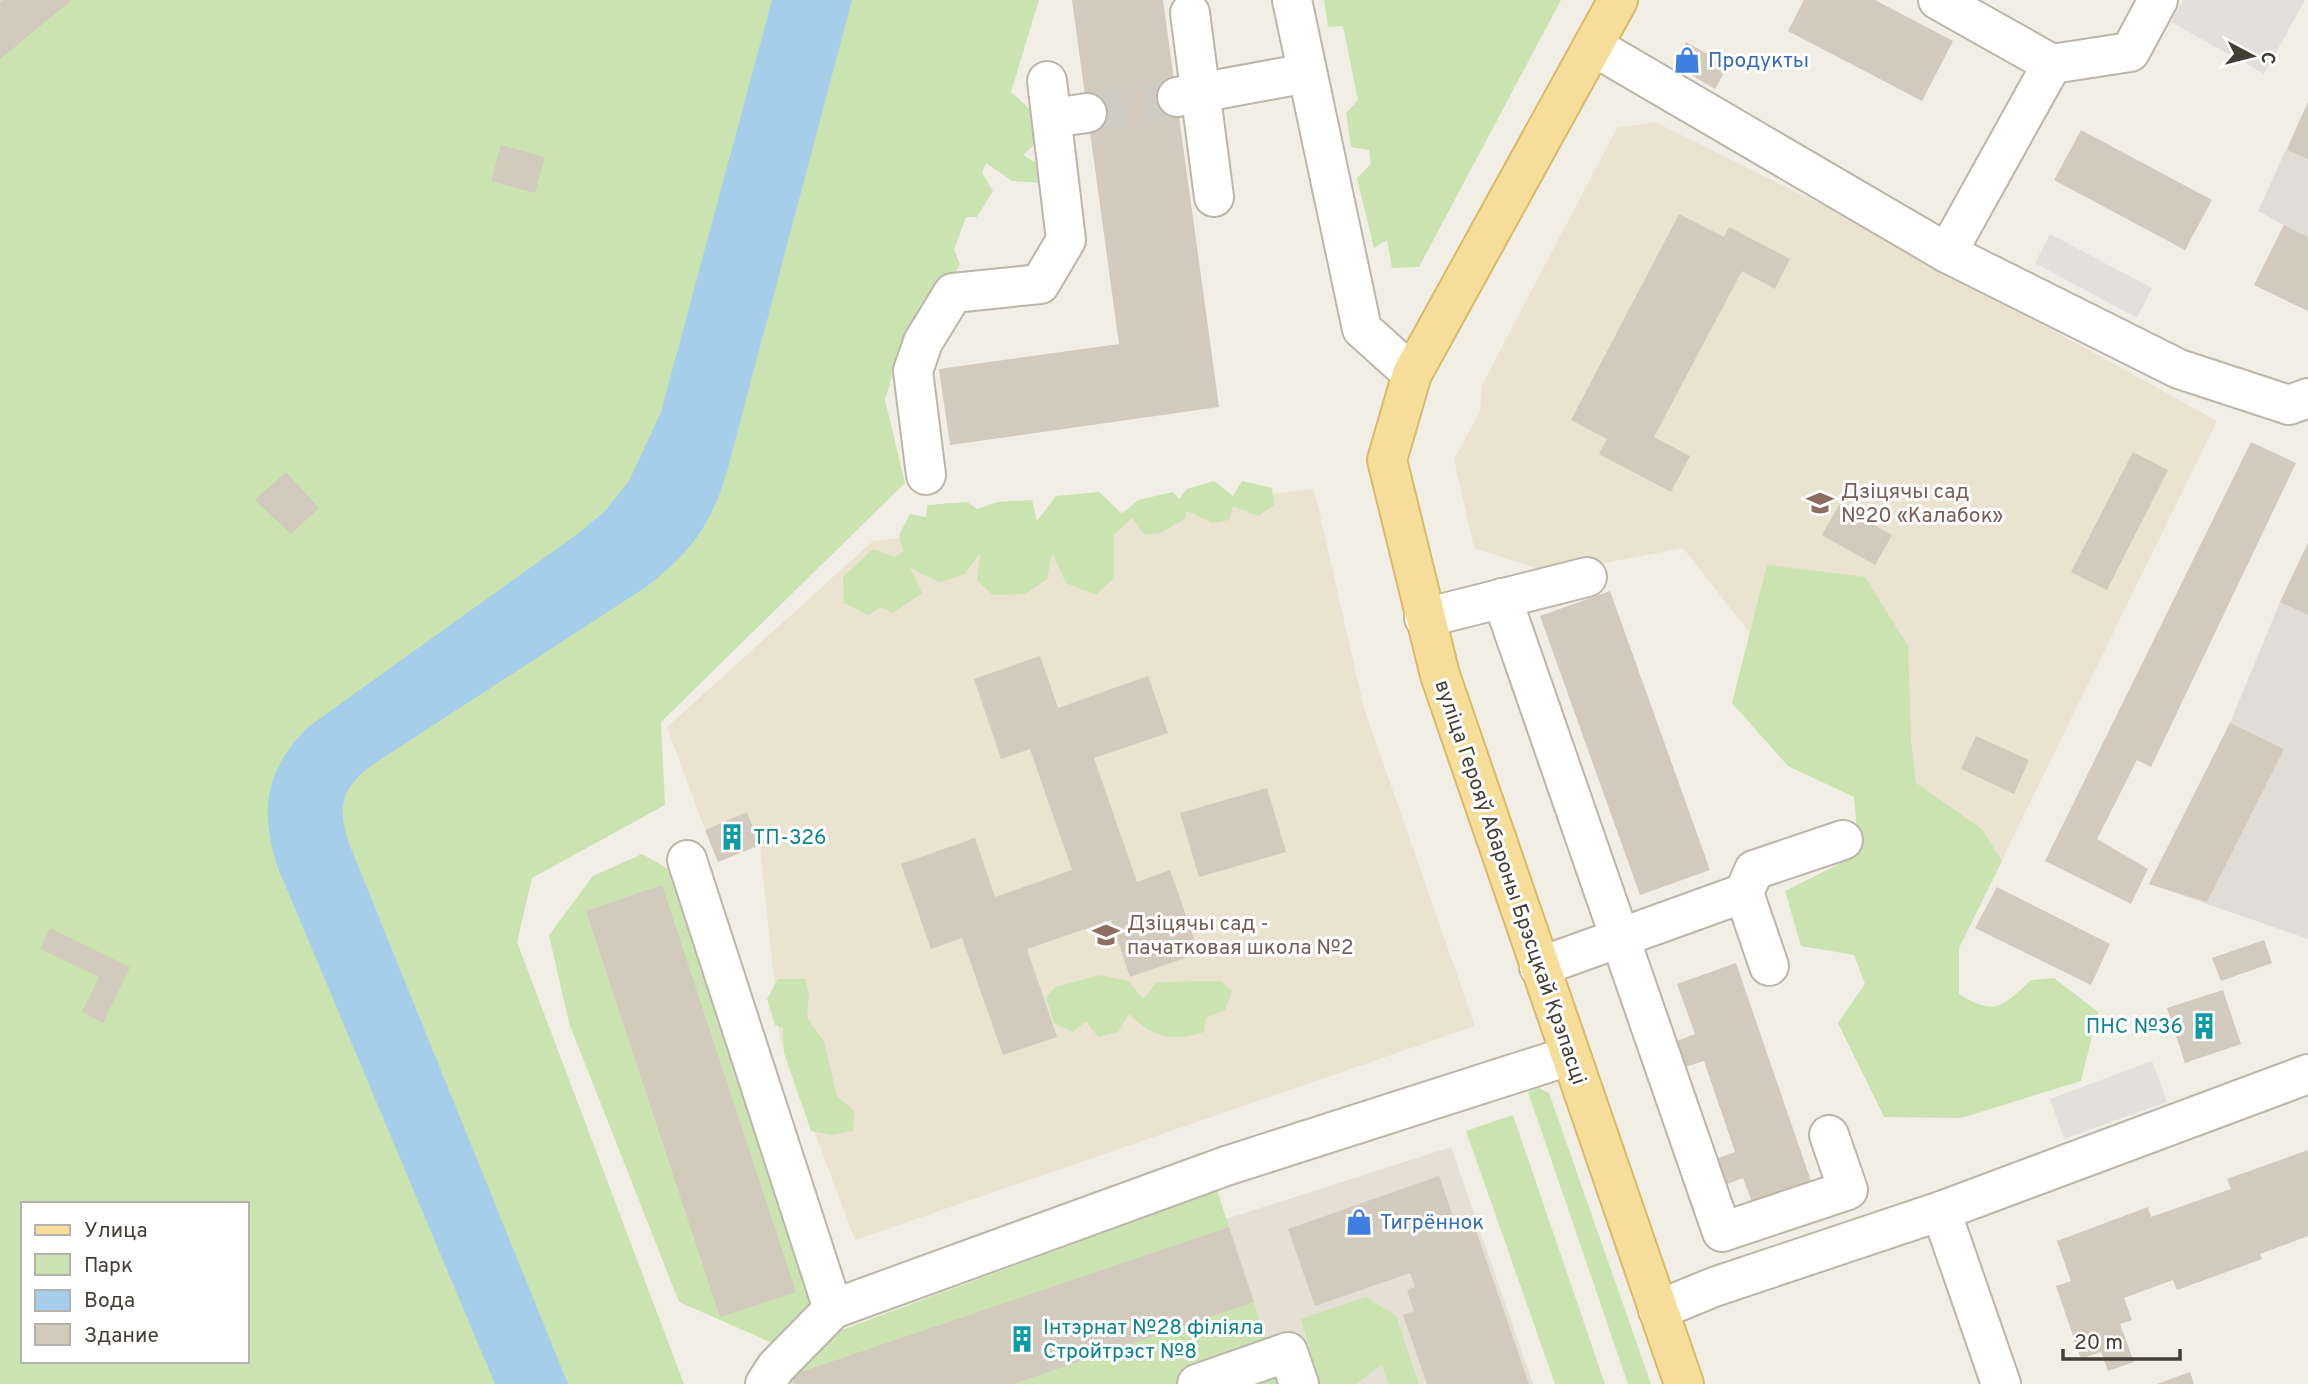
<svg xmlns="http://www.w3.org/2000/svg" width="2308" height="1384" font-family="Overpass,sans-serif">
  <rect width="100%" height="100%" fill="#f1eee6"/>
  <path fill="#e5e0d4" d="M 1451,1147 L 1533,1384 L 752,1384 L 748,1372 Z"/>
  <g fill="#e0ddd7">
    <path d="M 2308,102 L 2308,311 L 2254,285 L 2284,225 L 2258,211 Z"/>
    <path d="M 2308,543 L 2308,939 L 2149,884 L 2230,723 L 2280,602 Z"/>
  </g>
  <g fill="#e9e3d0">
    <path d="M 1655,122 L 1861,224 L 2217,421 L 1991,882 L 1845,754 L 1683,548 L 1551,573 L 1474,548 L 1454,459 L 1480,412 L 1482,385 L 1617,128 Z"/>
    <path d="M 1314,489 L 1364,708 L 1475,1026 L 855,1240 L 780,1040 L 760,845 L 747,812 L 705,830 L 667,727 L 873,541 Z"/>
  </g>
  <g fill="#cbe3b1" fill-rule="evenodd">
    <path d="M 0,0 L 1039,0 L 1011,92 L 1043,121 L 1036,143 L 1023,155 L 1040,165 L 1044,183 L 1012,181 L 986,163 L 982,173 L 993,191 L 977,217 L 966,217 L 954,250 L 960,264 L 944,296 L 903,341 L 885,400 L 905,483 L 661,722 L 665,805 L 532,878 L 517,942 L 684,1384 L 0,1384 ZM 23,1204 L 247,1204 L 247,1361 L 23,1361 Z"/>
    <path d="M 1324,0 L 1561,0 L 1419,267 L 1392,268 L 1387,240 L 1374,248 L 1357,178 L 1371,164 L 1369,150 L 1351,147 L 1346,113 L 1358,100 L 1343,26 L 1328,27 Z"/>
    <path d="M 1214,481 L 1233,496 L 1242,481 L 1272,488 L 1274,505 L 1258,516 L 1233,506 L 1229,520 L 1212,523 L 1187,511 L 1185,519 L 1160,533 L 1145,535 L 1132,518 L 1114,535 L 1114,578 L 1096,595 L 1066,583 L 1052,553 L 1047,579 L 1025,594 L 993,595 L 977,580 L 980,553 L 965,574 L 940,582 L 910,568 L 922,593 L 893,613 L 881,607 L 868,615 L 844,603 L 843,577 L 873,549 L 895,557 L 903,551 L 899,535 L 910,514 L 926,517 L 927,505 L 967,502 L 977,509 L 997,502 L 1032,500 L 1037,521 L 1056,496 L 1099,492 L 1122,514 L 1138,500 L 1173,492 L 1179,499 L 1187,489 Z"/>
    <path d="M 1767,565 L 1865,577 L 1908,646 L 1911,740 L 1916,783 L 1982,829 L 2002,861 L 1959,948 L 1959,994 C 1995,1017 2003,1006 2031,980 L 2054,978 L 2098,1012 L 2081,1081 L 1961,1118 L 1884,1117 L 1838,1023 L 1865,984 L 1854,955 L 1801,946 L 1785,891 L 1859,854 L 1854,797 L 1788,766 L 1732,703 Z"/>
    <path d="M 642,854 L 676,873 L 817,1300 L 777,1345 L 679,1302 L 569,1023 L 549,935 L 593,876 Z"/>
    <path d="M 1099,975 L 1129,981 L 1143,999 L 1157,982 L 1221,981 L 1232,991 L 1225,1010 L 1206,1018 L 1204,1032 C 1172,1042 1153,1038 1129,1014 L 1118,1032 L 1098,1037 L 1086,1021 L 1073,1032 L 1054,1023 L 1046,997 L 1056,987 Z"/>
    <path d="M 778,979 L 805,979 L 809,994 L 807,1017 L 824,1042 L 837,1096 L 854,1111 L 853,1131 L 831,1135 L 811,1131 L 784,1053 L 783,1028 L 775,1025 L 767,999 Z"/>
    <path d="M 1539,1088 L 1549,1093 L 1651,1384 L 1628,1384 L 1528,1092 Z"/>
    <path d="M 1513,1115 L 1605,1384 L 1555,1384 L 1466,1131 Z"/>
    <path d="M 1217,1190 L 1280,1384 L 785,1384 L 825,1332 L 839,1331 Z"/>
    <path d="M 1366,1297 L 1396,1316 L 1419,1384 L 1389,1384 L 1382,1365 L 1356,1384 L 1320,1384 L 1301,1319 Z"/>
  </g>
  <g fill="#e2e0dd">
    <path d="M 2183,0 L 2305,0 L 2264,74 L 2171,22 Z"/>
    <path d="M 2050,234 L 2152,288 L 2137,318 L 2035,263 Z"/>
    <path d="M 2152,1061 L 2167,1102 L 2064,1139 L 2050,1099 Z"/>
  </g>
  <path fill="#a6cdea" d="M 772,0 L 852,0 L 726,475 C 710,527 689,554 646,587 L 372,765 C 340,789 337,809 350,846 L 568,1384 L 495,1384 L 278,868 C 259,809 265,771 308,727 L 576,535 L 605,511 L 629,481 L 661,412 Z"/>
  <g fill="#d2cabc">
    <path d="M 4,0 L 72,0 L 0,59 L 0,3 Z"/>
    <path d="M 1072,0 L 1163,0 L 1219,407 L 950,445 L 939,369 L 1119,344 Z"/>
    <path d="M 1804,0 L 1875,0 L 1953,41 L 1922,101 L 1788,31 Z"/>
    <path d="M 1686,42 L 1728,66 L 1715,89 L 1673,64 Z"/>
    <path d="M 2308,102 L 2308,159 L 2287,150 Z"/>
    <path d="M 2081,130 L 2212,200 L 2185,250 L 2054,180 Z"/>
    <path d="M 501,145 L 545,157 L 535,193 L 491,181 Z"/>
    <path d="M 1679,214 L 1724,237 L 1729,227 L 1790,259 L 1775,289 L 1742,271 L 1654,437 L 1690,456 L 1671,492 L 1599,454 L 1607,439 L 1571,420 Z"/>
    <path d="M 2284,225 L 2308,237 L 2308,311 L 2254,285 Z"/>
    <path d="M 2251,442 L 2296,463 L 2151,767 L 2137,760 L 2097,839 L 2148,869 L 2131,904 L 2045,861 Z"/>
    <path d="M 2133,452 L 2168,470 L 2107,590 L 2071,572 Z"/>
    <path d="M 286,472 L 319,508 L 291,534 L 255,500 Z"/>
    <path d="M 1839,505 L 1892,535 L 1875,565 L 1822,535 Z"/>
    <path d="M 2308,543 L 2308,615 L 2280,602 Z"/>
    <path d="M 1610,591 L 1710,870 L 1640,895 L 1540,616 Z"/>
    <path d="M 1040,656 L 1058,708 L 1148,676 L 1168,733 L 1094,758 L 1137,882 L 1170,870 L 1199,953 L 1130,977 L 1111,920 L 1027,949 L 1057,1037 L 1003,1055 L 962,938 L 931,949 L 901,864 L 975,838 L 995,897 L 1072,870 L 1030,749 L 1001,759 L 974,679 Z"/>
    <path d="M 2230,723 L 2284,749 L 2207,902 L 2149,884 Z"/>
    <path d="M 1976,736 L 2029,760 L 2014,794 L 1961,769 Z"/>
    <path d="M 1267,788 L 1286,852 L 1199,877 L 1180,813 Z"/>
    <path d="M 747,812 L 760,845 L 718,862 L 705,830 Z"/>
    <path d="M 662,885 L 796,1292 L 720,1317 L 586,911 Z"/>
    <path d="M 1997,887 L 2110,944 L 2091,985 L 1975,928 Z"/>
    <path d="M 50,928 L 130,967 L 103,1023 L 82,1012 L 99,977 L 40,949 Z"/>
    <path d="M 2264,940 L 2272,963 L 2221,981 L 2212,958 Z"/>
    <path d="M 1736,963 L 1812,1184 L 1753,1205 L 1743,1178 L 1725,1185 L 1716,1159 L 1735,1152 L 1704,1061 L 1685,1067 L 1677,1041 L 1695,1034 L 1677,984 Z"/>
    <path d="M 2223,990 L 2241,1044 L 2185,1063 L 2167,1008 Z"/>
    <path d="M 2308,1150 L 2308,1236 L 2260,1254 L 2262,1259 L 2177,1290 L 2173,1280 L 2124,1298 L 2132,1320 L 2120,1324 L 2134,1362 L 2108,1371 L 2101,1352 L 2081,1359 L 2056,1286 L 2071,1281 L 2057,1241 L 2148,1207 L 2151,1217 L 2231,1189 L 2227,1179 Z"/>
    <path d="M 1439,1176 L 1456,1225 L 1472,1219 L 1529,1384 L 1427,1384 L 1403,1315 L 1414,1311 L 1407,1290 L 1415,1287 L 1410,1273 L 1315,1306 L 1288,1229 Z"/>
    <path d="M 1229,1227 L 1254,1302 L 1013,1384 L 794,1384 L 792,1375 Z"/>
    <path d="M 2190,1372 L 2194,1384 L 2157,1384 Z"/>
  </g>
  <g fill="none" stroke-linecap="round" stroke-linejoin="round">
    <path stroke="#cecbc3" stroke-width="38" stroke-dasharray="38 19" stroke-linecap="butt" d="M 1087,113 L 1177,97"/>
    <defs>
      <g id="minor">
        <path d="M 1292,0 L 1362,329 L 1412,374"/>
        <path d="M 1938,0 L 2052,64 L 1947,253"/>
        <path d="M 1190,13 L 1214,197"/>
        <path d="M 1593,46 L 1947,253 L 2179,369 L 2289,405 L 2308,398"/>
        <path d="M 2052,64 L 2130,52 L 2158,0"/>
        <path d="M 1177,97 L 1307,73"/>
        <path d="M 1052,118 L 1087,113"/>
        <path d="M 926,475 L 913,371 L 923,342 L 953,293 L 1040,284 L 1066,240 L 1047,81"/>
        <path d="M 1502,598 L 1722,1232 L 1848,1190 L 1829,1135"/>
        <path d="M 1424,618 L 1587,577"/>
        <path d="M 687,860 L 833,1309 L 1226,1166 L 1569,1056"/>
        <path d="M 1744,893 L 1769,966"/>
        <path d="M 1539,967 L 1744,893 L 1754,870 L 1843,840"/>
        <path d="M 1941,1211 L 2001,1384"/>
        <path d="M 1658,1310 L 1714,1287 L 1941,1211 L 2308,1074"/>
        <path d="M 765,1384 L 776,1367 L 833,1309"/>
        <path d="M 1197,1384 L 1288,1352 L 1299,1384"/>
      </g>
      <path id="major" d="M 1618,0 L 1412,374 L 1387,460 L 1440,675 L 1684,1384"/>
    </defs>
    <use href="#minor" stroke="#bcb6a9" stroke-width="42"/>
    <use href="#major" stroke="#d9ba6b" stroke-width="42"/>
    <use href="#minor" stroke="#fff" stroke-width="38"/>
    <use href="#major" stroke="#f6dd9a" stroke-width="38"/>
  </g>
  <defs>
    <symbol id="shop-bare" viewBox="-9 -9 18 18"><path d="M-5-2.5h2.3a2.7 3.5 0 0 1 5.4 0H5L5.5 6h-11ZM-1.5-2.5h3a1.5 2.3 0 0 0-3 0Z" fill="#3f7fe0" stroke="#fff" stroke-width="2.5" paint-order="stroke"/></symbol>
    <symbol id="school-bare" viewBox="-9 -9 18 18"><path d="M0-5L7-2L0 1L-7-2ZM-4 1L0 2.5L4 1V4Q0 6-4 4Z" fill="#8d6e63" stroke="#fff" stroke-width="2.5" paint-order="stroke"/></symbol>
    <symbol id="building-bare" viewBox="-9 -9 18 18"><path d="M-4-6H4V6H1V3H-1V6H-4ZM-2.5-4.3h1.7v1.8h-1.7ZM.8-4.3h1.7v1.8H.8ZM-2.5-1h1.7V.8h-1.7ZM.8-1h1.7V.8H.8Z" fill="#0f9aa8" stroke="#fff" stroke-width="2.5" paint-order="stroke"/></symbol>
  </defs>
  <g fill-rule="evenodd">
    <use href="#shop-bare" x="1668" y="41" width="38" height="38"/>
    <use href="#school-bare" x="1801" y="484" width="38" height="38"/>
    <use href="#building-bare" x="713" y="818" width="38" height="38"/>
    <use href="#school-bare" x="1087" y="916" width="38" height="38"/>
    <use href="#building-bare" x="2185" y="1007" width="38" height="38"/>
    <use href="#shop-bare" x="1340" y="1203" width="38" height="38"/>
    <use href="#building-bare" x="1003" y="1320" width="38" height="38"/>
  </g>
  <g text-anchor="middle" stroke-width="6" stroke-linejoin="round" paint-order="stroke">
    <g font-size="21" fill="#366cbe" stroke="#fff" text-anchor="start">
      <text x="1708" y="67">Продукты</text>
      <text x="1380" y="1229">Тигрённок</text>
    </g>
    <g font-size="21" fill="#785e54" stroke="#fff" text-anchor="start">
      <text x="1841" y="498">Дзіцячы сад<tspan x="1841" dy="24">№20 «Калабок»</tspan></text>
      <text x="1127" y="930">Дзіцячы сад -<tspan x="1127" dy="24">пачатковая школа №2</tspan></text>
    </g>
    <g font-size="21" fill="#0d838f" stroke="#fff" text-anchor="start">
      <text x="753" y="844">ТП-326</text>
      <text x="2183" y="1033" text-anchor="end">ПНС №36</text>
      <text x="1043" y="1334">Інтэрнат №28 фiлiяла<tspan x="1043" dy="24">Стройтрэст №8</tspan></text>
    </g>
    <g font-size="21" fill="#433e36" stroke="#fff">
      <text transform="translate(1511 882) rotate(71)" y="7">вуліца Герояў Абароны Брэсцкай Крэпасці</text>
    </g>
  </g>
  <rect x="21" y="1202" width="228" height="161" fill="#ffffff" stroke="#b4b2af" stroke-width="2"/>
  <rect x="35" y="1225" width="35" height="10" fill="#f6dd9a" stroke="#b4b2af" stroke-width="2"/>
  <text x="84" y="1237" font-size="21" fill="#433e36">Улица</text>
  <rect x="35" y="1254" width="35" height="21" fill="#cbe3b1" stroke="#b4b2af" stroke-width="2"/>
  <text x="84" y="1272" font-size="21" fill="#433e36">Парк</text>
  <rect x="35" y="1290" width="35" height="21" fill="#a6cdea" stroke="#b4b2af" stroke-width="2"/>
  <text x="84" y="1307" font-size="21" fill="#433e36">Вода</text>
  <rect x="35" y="1324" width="35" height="21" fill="#d2cabc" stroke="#b4b2af" stroke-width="2"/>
  <text x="84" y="1342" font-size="21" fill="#433e36">Здание</text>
  <g transform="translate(2252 56) rotate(97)" stroke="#ffffff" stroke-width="5" paint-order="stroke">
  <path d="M0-5L12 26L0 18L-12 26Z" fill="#433e36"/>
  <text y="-10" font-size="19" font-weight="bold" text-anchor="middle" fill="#433e36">С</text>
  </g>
  <path d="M2063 1349v10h117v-10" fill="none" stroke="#433e36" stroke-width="3.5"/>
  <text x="2074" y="1349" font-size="21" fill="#433e36" stroke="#ffffff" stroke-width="5" paint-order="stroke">20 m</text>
</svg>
